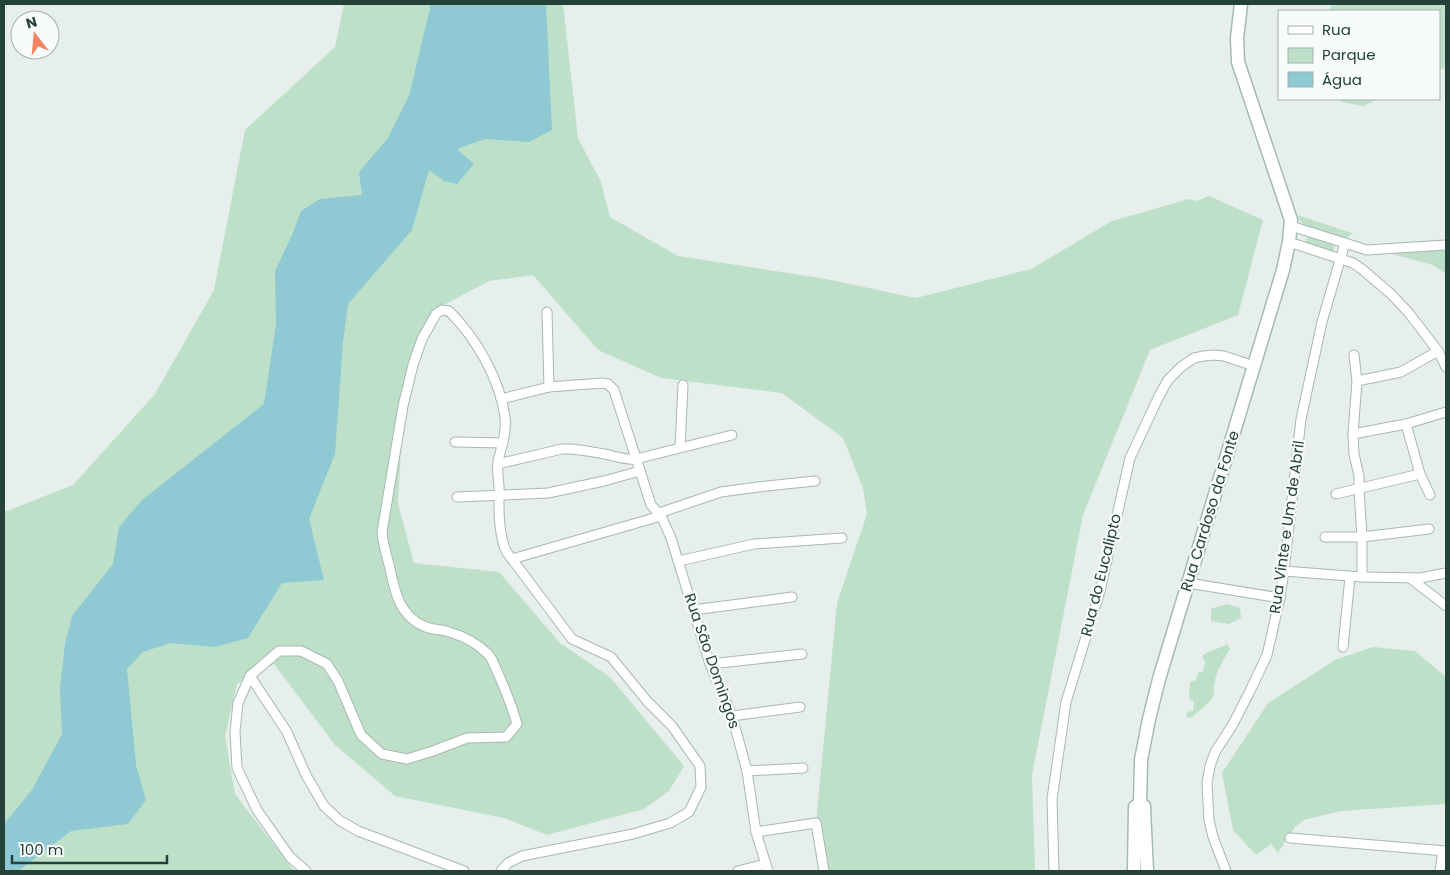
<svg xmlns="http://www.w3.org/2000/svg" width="1450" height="875" font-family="Poppins,sans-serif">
  <rect width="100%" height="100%" fill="#e6efeb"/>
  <g fill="#bfe0c8">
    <path d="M 344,4 L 563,4 L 578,138 L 601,182 L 610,217 L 678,256 L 826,279 L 916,298 L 1031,269 L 1112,221 L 1189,199 L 1197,201 L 1209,196 L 1263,220 L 1238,315 L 1150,350 L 1083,515 L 1032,775 L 1035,871 L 823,871 L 816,823 L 837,603 L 867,514 L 863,488 L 843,438 L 782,393 L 661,378 L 598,350 L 533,275 L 489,281 L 436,309 L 404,395 L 398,504 L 414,563 L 499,572 L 560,643 L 610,677 L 684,766 L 669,791 L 644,809 L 547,835 L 504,818 L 395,796 L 335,745 L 274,664 L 237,684 L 225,736 L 235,794 L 294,871 L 4,871 L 4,511 L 7,511 L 73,485 L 155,394 L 214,290 L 245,130 L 335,47 Z"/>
    <path d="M 1333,4 L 1446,4 L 1446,68 L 1439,70 L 1439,11 L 1328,11 Z"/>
    <path d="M 1339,99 L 1378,99 L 1363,106 L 1342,102 Z"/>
    <path d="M 1298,215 L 1352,233 L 1348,237 C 1341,239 1312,229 1305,225 C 1301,223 1299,220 1298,215 Z"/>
    <path d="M 1308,237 C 1316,236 1329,240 1334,246 L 1334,250 L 1331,252 L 1307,244 L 1306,240 Z"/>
    <path d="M 1446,248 L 1446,274 L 1433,265 L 1385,252 Z"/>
    <path d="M 1227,604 L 1240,608 L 1241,618 L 1229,624 L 1211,621 L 1211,609 Z"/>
    <path d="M 1227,644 L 1230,649 C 1223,660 1216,672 1214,685 C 1213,689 1215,692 1213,696 C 1208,706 1199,710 1191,718 L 1186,717 L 1187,712 L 1193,711 L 1194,702 L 1189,698 L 1190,682 L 1196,680 L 1198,673 L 1203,671 L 1205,662 L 1202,656 C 1209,650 1219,649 1227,644 Z"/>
    <path d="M 1373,647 L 1415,651 L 1446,677 L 1446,804 L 1340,811 L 1304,820 L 1295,827 L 1278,853 L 1271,844 L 1256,855 L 1233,830 L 1222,773 L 1268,703 L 1335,660 Z"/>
  </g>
  <path fill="#8ec9d4" d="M 430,4 L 546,4 L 552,130 L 529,142 L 485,139 L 457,149 L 474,164 L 457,184 L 444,181 L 429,170 L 412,230 L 348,304 L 343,343 L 335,454 L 309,519 L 324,580 L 282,583 L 248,638 L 215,647 L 170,643 L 143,652 L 127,669 L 136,765 L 146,800 L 128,824 L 71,831 L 21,869 L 20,871 L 4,871 L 4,824 L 32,790 L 62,734 L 60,688 L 65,644 L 72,616 L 113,564 L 119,527 L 142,500 L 264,404 L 276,325 L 275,271 L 292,235 L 301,211 L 320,199 L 362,195 L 359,172 L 388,138 L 409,96 L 430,8 Z"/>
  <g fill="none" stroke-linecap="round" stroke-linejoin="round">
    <defs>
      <g id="minor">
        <path d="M 1291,226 L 1367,250 L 1446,245"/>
        <path d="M 1289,242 L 1353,263 L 1363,270 L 1391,294 L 1408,312 L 1438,351 L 1446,367"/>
        <path d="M 547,312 L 549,387"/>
        <path d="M 1357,381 L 1401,372 L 1438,351"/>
        <path d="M 501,399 L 549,387 L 602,383 L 608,384 L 614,390 L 651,505 L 661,516 L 671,538 L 710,664 L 732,716 L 747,771 L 756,832 L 768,871"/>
        <path d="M 1353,434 L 1406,424"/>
        <path d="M 455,442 L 503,443"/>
        <path d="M 680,447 L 683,385"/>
        <path d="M 498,464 L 562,449 C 577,448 594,452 609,455 C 618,457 625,460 636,459 L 732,435"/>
        <path d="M 1336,494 L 1420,474"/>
        <path d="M 1430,495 L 1420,474 L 1406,424 L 1446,412"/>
        <path d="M 457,497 L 548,493 L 604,481 L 640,471"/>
        <path d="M 659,513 L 721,492 L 758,487 L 815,481"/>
        <path d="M 1325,537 L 1362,537 L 1429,529"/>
        <path d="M 679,561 L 754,544 L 842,538"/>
        <path d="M 1284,571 L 1362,577 L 1362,537 L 1359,489 L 1359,476 L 1354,454 L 1353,434 L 1357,381 L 1354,355"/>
        <path d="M 1362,577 L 1420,578 L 1446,573"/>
        <path d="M 1410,578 L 1446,606"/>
        <path d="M 1188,583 L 1280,598"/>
        <path d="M 693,610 L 792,597"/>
        <path d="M 1343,647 L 1350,577"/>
        <path d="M 710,664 L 802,654"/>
        <path d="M 250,676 L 287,732 L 306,775 L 324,806 L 339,820 L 358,831 L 464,871"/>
        <path d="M 732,716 L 800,707"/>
        <path d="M 747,771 L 803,768"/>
        <path d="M 756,832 L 816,823 L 824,871"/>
        <path d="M 1290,838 L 1446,851"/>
        <path d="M 306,871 L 290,857 L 257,810 L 237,768 L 235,732 L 238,703 L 250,676 L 279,651 L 301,651 L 327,664 L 338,681 L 361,735 L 382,754 L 407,759 L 433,751 L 467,738 L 506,737 L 517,724 C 512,706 505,689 497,671 C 494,665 492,658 488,654 C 478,644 463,636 449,632 C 442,629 433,630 426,627 C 400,617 395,593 390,569 C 387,556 383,545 382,532 L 403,406 L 413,365 L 422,339 L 436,314 L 442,310 L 449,311 C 476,338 500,379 505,417 C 507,433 501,447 498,462 C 497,470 498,478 499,485 C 499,505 498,527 504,546 C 506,551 508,555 512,559 L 661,516"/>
        <path d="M 501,871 L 508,863 L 522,856 L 633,834 L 670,823 L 689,812 L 701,787 L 700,766 L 672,726 L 647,701 L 611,657 L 572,639 L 512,559"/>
        <path d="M 738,871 L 765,864"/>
        <path d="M 1054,871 L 1052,799 L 1066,702 L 1100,591 L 1130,458 L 1159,396 L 1168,380 L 1181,367 L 1194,358 L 1204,356 L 1214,355 L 1224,356 L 1254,366"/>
        <path d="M 1226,871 L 1213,837 L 1209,820 L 1207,783 L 1210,766 L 1215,752 L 1232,726 L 1250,691 L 1267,655 L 1280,598 L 1284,571 L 1301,419 L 1322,322 L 1345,243"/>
        <path d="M 1440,871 L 1443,851"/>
      </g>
      <g id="secondary">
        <path d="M 1140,804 L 1141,760 L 1149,719 L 1159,679 L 1283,270 L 1289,242 L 1291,220 L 1238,62 L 1237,38 L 1241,4"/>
        <path d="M 1134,871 L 1135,807 L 1140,804 L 1144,806 L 1144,809 L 1147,871"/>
      </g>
    </defs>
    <use href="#minor" stroke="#a8b8b2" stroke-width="11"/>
    <use href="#secondary" stroke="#a4bbb3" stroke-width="15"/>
    <use href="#minor" stroke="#fff" stroke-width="9"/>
    <use href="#secondary" stroke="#fff" stroke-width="12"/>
  </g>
  <g text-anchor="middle" stroke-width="4.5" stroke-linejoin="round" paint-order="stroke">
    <g font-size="15" fill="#24423a" stroke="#f7fbf9">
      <text transform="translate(1210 511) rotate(-73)" y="5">Rua Cardoso da Fonte</text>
      <text transform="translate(1287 527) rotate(-82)" y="5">Rua Vinte e Um de Abril</text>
      <text transform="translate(1101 575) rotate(-76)" y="5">Rua do Eucalipto</text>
      <text transform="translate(712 661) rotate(71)" y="5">Rua São Domingos</text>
    </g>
  </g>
  <rect width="1450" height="875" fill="none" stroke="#24423a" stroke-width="10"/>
  <rect x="1278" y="10" width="162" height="90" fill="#f7fbf9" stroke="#a3b1ad"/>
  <rect x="1288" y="26" width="25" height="8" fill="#ffffff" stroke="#a3b1ad"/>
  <text x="1322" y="35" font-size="15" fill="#24423a">Rua</text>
  <rect x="1288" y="48" width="25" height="15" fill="#bfe0c8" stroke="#a3b1ad"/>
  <text x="1322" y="60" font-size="15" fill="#24423a">Parque</text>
  <rect x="1288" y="72" width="25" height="15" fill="#8ec9d4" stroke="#a3b1ad"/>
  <text x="1322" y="85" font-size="15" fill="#24423a">Água</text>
  <g transform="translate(35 35) rotate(344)"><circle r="24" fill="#f7fbf9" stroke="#a3b1ad"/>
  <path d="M0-4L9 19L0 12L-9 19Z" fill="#f4845f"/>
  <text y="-8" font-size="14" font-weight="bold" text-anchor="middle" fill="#24423a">N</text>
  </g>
  <path d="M12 855v8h155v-8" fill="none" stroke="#24423a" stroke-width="2.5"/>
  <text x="20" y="855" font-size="15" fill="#24423a" stroke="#f7fbf9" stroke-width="4" paint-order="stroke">100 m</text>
</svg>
